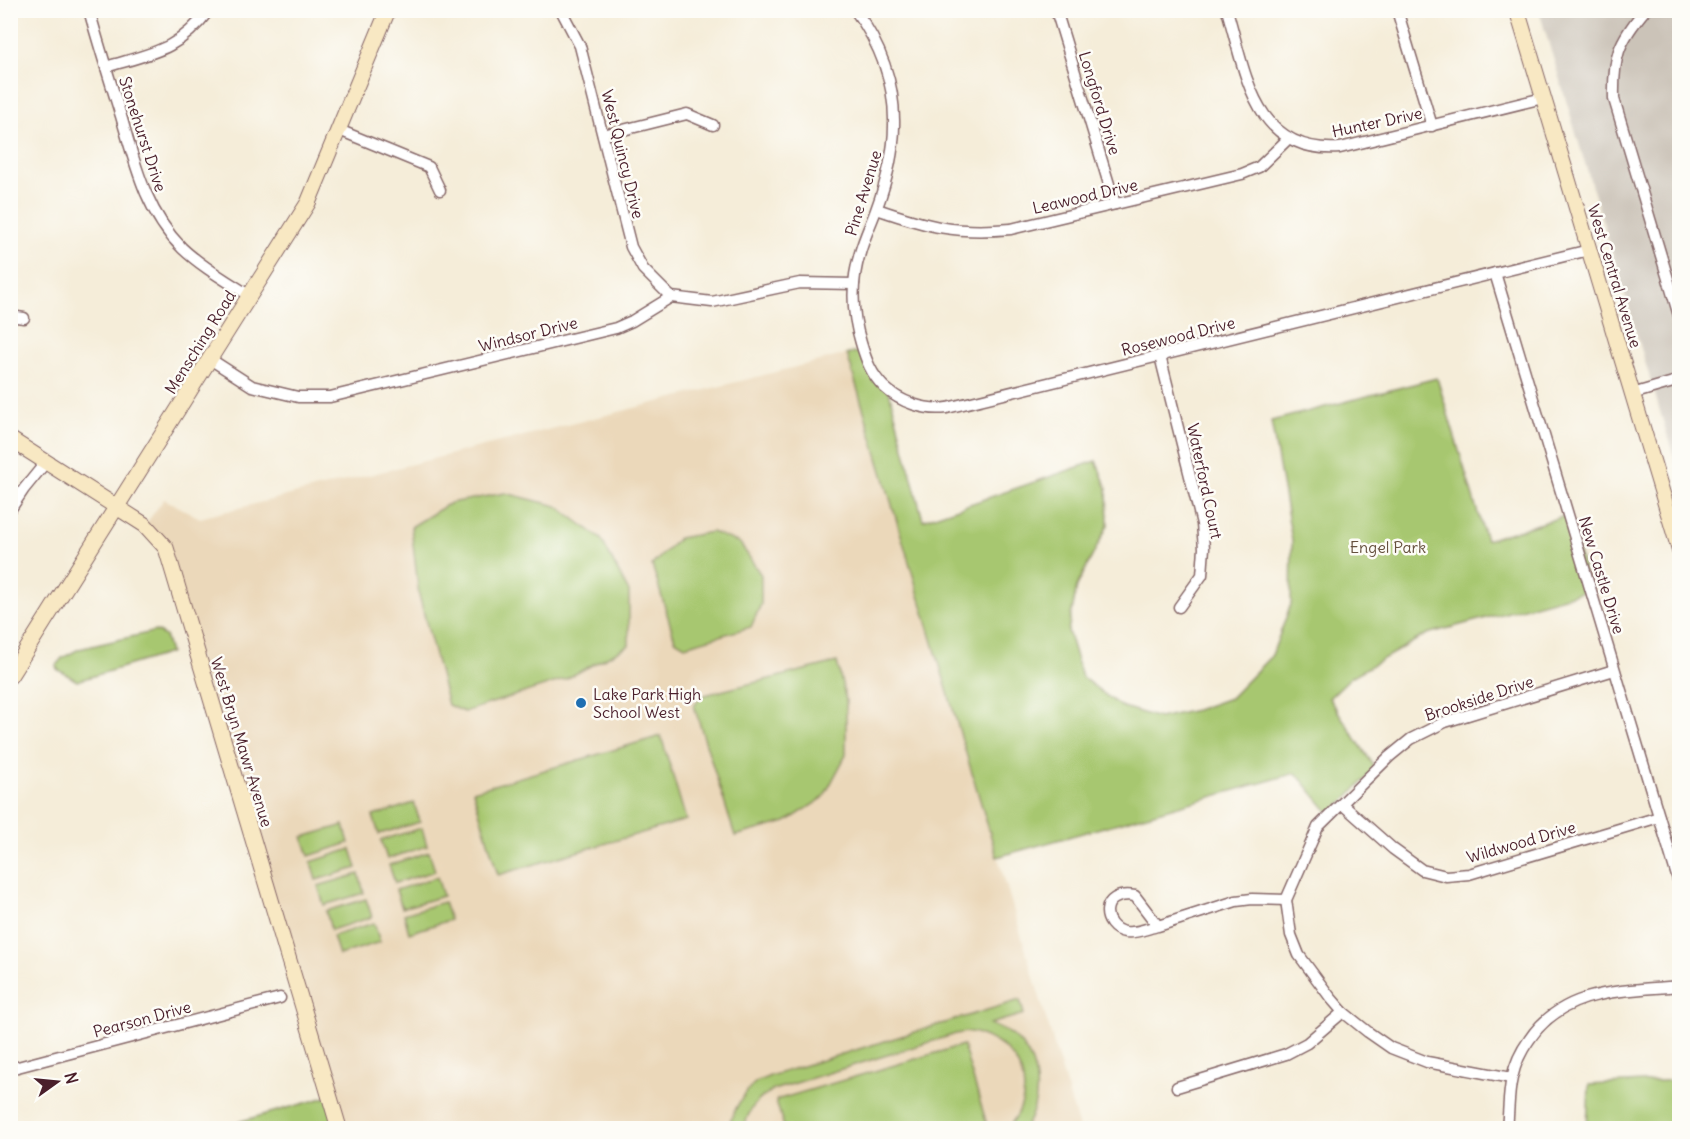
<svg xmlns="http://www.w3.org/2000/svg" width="1690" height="1139" font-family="Delius,sans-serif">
  <rect width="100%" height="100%" fill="#fdfcf7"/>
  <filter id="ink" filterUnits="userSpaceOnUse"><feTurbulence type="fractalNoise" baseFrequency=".0167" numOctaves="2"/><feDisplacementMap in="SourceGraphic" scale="12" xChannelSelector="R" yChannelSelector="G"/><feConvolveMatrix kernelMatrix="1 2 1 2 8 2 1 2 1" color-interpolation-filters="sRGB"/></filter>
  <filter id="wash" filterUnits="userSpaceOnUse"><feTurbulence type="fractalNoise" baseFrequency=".008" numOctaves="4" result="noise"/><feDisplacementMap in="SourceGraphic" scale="24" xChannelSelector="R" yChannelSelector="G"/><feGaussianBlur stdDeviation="1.35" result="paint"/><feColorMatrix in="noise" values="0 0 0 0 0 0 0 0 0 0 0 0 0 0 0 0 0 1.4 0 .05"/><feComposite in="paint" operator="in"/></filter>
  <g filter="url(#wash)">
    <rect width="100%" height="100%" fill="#f5edd9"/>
    <path fill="#ebd8ba" d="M 847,354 L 1079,1128 L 338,1128 L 166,549 L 145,525 L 164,499 L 200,518 Z"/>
    <path fill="#cbc3b8" d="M 1539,11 L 1679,11 L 1679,474 Z"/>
    <g fill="#a7c76f" stroke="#78734d" stroke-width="1.5">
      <path d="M 863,351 L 889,391 L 923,520 L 1096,461 L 1107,488 L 1108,525 L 1077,586 L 1068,631 L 1082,677 L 1120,706 L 1159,718 L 1196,710 L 1230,698 L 1272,655 L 1291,604 L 1292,540 L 1271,421 L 1437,378 L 1486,540 L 1568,515 L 1590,590 L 1427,634 L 1351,677 L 1329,698 L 1376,769 L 1330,814 L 1296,773 L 997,857 L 847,354 Z"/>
      <path d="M 505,493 L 557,506 L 601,539 L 629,592 L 629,645 L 566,679 L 464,712 L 448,705 L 419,595 L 411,527 L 450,503 Z"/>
      <path d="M 712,532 L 740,543 L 761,575 L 761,604 L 751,627 L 685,646 L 675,640 L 652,565 L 679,538 Z"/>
      <path d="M 156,631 L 165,636 L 170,653 L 77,681 L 57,669 L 56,666 L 62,658 L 79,649 Z"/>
      <path d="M 837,662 L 846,701 L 846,755 L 823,798 L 786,822 L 735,836 L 694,706 L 701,696 Z"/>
      <path d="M 661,736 L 686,820 L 498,875 L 473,791 Z"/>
      <path d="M 414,803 L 420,822 L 379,834 L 373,816 Z"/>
      <path d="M 344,825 L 349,843 L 309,856 L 303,837 Z"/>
      <path d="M 422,828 L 427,846 L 387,859 L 381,840 Z"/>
      <path d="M 351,849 L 357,868 L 316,880 L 311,862 Z"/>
      <path d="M 429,852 L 435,871 L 395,883 L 389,865 Z"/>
      <path d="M 359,874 L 364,893 L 324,905 L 318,886 Z"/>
      <path d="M 437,877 L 443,896 L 402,908 L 396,890 Z"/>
      <path d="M 366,899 L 372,917 L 331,930 L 326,911 Z"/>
      <path d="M 444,902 L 450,920 L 409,933 L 404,914 Z"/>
      <path d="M 374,923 L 380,942 L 339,955 L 333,936 Z"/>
      <path d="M 1020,1000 L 1024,1014 L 990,1024 C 996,1027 1002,1029 1007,1032 C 1040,1053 1044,1098 1025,1128 L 1007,1128 C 1038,1097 1024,1050 983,1036 C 979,1034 974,1032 970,1032 C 965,1032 960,1033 956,1034 L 773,1090 C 756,1100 749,1109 744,1128 L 729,1128 C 730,1115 745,1091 756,1082 C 760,1080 766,1078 770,1076 Z"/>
      <path d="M 963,1045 L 988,1128 L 784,1128 L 776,1100 Z"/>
      <path d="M 1679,1080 L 1679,1128 L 1587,1128 L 1589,1085 Z"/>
      <path d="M 330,1096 L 339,1128 L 217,1128 Z"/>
    </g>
  </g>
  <g filter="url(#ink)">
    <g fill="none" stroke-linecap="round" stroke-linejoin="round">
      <defs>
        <g id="street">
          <path d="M 89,10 C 99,46 110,81 121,116 C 135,164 146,212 182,248 C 202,267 227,281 250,296"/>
          <path d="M 561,10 L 580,46 L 631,247 L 643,269 L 671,297"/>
          <path d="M 855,10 C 880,44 895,83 894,125 C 894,154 886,183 876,210 C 871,224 864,238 860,253 C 851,282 852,314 861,343 C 866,360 871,374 884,387 C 900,402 925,411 947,408 L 1589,250"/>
          <path d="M 1056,10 L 1115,204"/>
          <path d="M 1227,10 C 1246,74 1254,154 1340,148 L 1543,98"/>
          <path d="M 1397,10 L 1432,126"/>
          <path d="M 1645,10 C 1618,42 1613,57 1614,99 L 1680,319"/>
          <path d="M 106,67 C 152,53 178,51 209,10"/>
          <path d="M 339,130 L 429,167 L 440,190"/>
          <path d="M 603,135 L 687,114 L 713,125"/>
          <path d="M 877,209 C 929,227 955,234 1011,229 L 1242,174 L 1259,167 L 1289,138"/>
          <path d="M 1495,273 L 1680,886"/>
          <path d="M 10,316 L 24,318"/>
          <path d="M 1160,356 L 1202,524 L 1204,548 L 1202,575 L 1179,607"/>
          <path d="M 210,359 L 252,386 L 298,397 L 330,397 L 616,328 L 632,321 L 671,297 L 712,302 L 800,283 L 854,284"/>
          <path d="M 1632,394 L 1680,380"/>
          <path d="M 10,510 L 24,489 L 46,462"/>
          <path d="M 1342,804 L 1393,849 L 1422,870 L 1446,876 L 1469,874 L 1659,817"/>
          <path d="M 1158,926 C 1148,928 1135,934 1125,932 C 1101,928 1098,890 1135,896 L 1158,926 L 1236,901 L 1252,899 L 1286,900"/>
          <path d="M 10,1069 L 280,998"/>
          <path d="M 1511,1078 L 1427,1062 L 1391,1048 L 1368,1032 L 1343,1012 L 1330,997 L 1299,955 L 1291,935 L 1286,900 L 1318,827 L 1389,757 L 1411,739 L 1445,722 L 1614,670"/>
          <path d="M 1177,1087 L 1286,1054 L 1307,1043 L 1343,1012"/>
          <path d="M 1507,1128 C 1509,1112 1508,1094 1512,1078 C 1515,1064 1521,1051 1529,1040 C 1563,988 1624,991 1680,986"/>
        </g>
        <g id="secondary">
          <path d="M 1517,10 L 1680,552"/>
          <path d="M 10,439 L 145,525 L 166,548 L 339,1128"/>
          <path d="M 10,676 L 308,203 L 388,10"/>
        </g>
      </defs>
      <use href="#street" stroke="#866768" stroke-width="13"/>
      <use href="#secondary" stroke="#866768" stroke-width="17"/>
      <use href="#street" stroke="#fff" stroke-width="10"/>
      <use href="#secondary" stroke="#f8e8c3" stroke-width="15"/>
    </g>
  </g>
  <circle fill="#1f6fb2" stroke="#fdfcf7" stroke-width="2" cx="581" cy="703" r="6"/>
  <g text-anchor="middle" stroke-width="5" stroke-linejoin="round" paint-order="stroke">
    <g font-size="16" fill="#4a1f2b" stroke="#fdfcf7">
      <text transform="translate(1100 103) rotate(73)" y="6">Longford Drive</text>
      <text transform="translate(1377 122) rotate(-12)" y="6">Hunter Drive</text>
      <text transform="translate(143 134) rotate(72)" y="6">Stonehurst Drive</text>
      <text transform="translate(623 154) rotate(76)" y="6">West Quincy Drive</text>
      <text transform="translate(863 193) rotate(-73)" y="6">Pine Avenue</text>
      <text transform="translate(1085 196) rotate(-13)" y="6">Leawood Drive</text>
      <text transform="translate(1615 276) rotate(73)" y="6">West Central Avenue</text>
      <text transform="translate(528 334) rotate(-14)" y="6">Windsor Drive</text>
      <text transform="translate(1178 336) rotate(-14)" y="6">Rosewood Drive</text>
      <text transform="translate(200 342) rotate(-58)" y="6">Mensching Road</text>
      <text transform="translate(1205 481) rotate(78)" y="6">Waterford Court</text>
      <text transform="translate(1602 575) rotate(73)" y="6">New Castle Drive</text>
      <text transform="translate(1479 698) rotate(-18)" y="6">Brookside Drive</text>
      <text transform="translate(242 742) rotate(73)" y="6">West Bryn Mawr Avenue</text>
      <text transform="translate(1521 842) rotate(-16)" y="6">Wildwood Drive</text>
      <text transform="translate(142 1019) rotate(-15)" y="6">Pearson Drive</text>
    </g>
    <g font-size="16" fill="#66513f" stroke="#fdfcf7">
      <text x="1388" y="553">Engel Park</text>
    </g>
    <g font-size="16" fill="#4a1f2b" stroke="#fdfcf7" text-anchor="start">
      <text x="593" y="700">Lake Park High<tspan x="593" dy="18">School West</tspan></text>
    </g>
  </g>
  <rect width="1690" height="1139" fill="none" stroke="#fdfcf7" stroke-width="36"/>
  <g transform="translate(57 1082) rotate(75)" stroke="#fdfcf7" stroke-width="4.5" paint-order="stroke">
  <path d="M0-4.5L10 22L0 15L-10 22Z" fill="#4a1f2b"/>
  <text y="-9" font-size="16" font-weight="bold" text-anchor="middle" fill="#4a1f2b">N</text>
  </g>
</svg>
